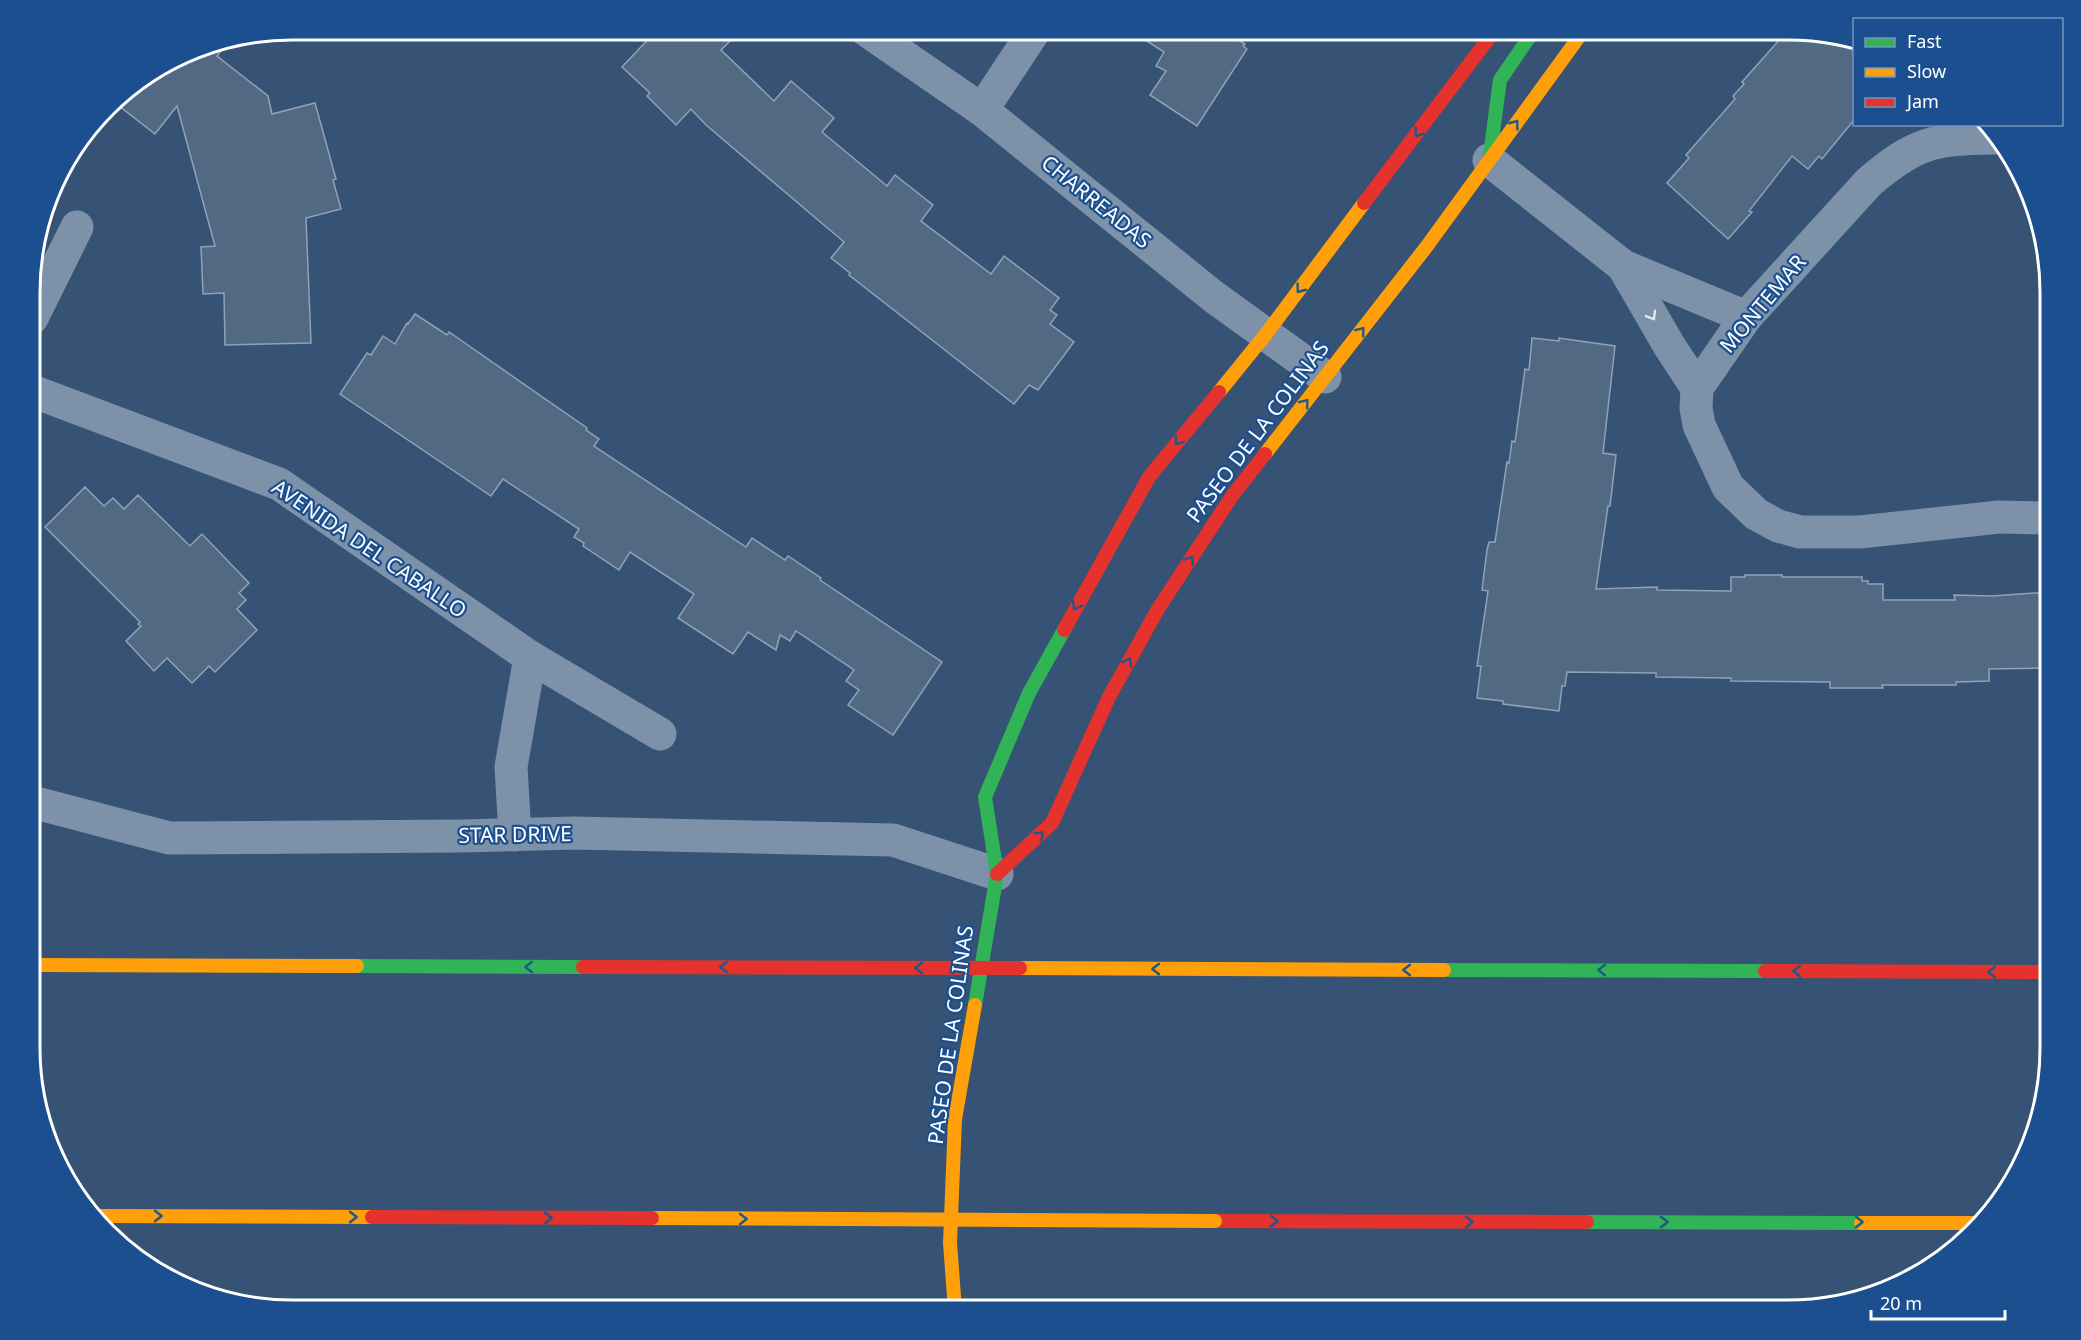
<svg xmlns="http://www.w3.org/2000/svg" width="2081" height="1340" font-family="'Noto Sans',sans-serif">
  <rect width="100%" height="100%" fill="#365274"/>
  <g fill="#526984" stroke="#92a2b6" stroke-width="1.5">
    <path d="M 657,30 L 741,30 L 721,50 L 774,101 L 791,81 L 834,118 L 822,132 L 887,186 L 895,175 L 933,205 L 921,221 L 991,274 L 1004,256 L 1059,298 L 1050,310 L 1057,315 L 1050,324 L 1074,342 L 1038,390 L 1029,385 L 1014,404 L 849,275 L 850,273 L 831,258 L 844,242 L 706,125 L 691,109 L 676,125 L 647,96 L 650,93 L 622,67 Z"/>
    <path d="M 1130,30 L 1223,30 L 1245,44 L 1243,46 L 1247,49 L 1197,126 L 1150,95 L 1166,71 L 1156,66 L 1164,52 Z"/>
    <path d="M 1788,30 L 1854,41 L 1854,120 L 1822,159 L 1819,156 L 1808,169 L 1792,156 L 1749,211 L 1752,212 L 1728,239 L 1667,183 L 1689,158 L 1686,155 L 1735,99 L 1733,96 L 1744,84 L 1742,82 Z"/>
    <path d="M 227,43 L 217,56 L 268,96 L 272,114 L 315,103 L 336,179 L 333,180 L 341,209 L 306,218 L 311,343 L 225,345 L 224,293 L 203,294 L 201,247 L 215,246 L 177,106 L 155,134 L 114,102 L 119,95 L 192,50 Z"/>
    <path d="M 415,314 L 447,335 L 449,332 L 587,428 L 586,430 L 599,439 L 594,446 L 746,547 L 752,538 L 785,560 L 788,556 L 821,578 L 820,580 L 942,662 L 893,735 L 848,705 L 859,690 L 846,681 L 854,670 L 796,631 L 790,641 L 780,635 L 776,650 L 748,632 L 733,654 L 678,618 L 694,594 L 630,552 L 619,570 L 583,546 L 584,543 L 574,537 L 579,529 L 503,479 L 491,496 L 340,394 L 367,353 L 371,355 L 383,336 L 395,344 L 407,323 L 408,324 Z"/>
    <path d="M 1532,338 L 1559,341 L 1559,338 L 1615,346 L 1603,453 L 1616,455 L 1610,506 L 1608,506 L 1596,589 L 1657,587 L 1657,590 L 1731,591 L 1731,577 L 1745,577 L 1745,575 L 1782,575 L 1782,577 L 1862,577 L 1862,581 L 1868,581 L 1868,584 L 1883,584 L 1883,600 L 1955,600 L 1954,595 L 1992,596 L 2050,592 L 2050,668 L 1989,669 L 1989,681 L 1956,682 L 1956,685 L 1882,685 L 1883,688 L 1830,688 L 1830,682 L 1731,681 L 1731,678 L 1656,677 L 1656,673 L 1567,672 L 1565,686 L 1562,686 L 1559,711 L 1503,704 L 1503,701 L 1477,698 L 1481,666 L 1477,666 L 1488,591 L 1482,590 L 1487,550 L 1489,542 L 1495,542 L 1507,462 L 1509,463 L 1512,441 L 1515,442 L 1525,369 L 1529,370 Z"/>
    <path d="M 85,487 L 104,506 L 113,498 L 124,509 L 138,495 L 190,546 L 202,534 L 249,583 L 239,593 L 246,600 L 237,609 L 257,630 L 215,672 L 209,666 L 192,683 L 167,658 L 154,671 L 126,641 L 141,626 L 138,624 L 140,622 L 45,527 Z"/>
  </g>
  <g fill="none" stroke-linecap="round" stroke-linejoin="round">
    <g stroke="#7d92a8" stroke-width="33">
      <path d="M 866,30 L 982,110 L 1214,297 L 1325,377"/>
      <path d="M 982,110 L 1035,30"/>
      <path d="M 1994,138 C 1934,139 1916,142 1869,182 L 1746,317 L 1697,388 L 1696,408 L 1699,425 L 1728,487 L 1756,514 L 1778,526 L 1800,532 L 1860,532 L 1999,517 L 2050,518"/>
      <path d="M 1489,160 L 1623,266 L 1746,317"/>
      <path d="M 1623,266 L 1670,347 L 1697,388"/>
      <path d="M 32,318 L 77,227"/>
      <path d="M 32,391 L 279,484 L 530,657 L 511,767 L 515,835"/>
      <path d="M 530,657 L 660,734"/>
      <path d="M 32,802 L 169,838 L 461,836 L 574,833 L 893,840 L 997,874"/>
    </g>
    <g stroke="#30b455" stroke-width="14">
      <path d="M 1490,155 L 1500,80 L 1534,30"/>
      <path d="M 1444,970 L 1765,971"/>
      <path d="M 975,1005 L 997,874 L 985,797 L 1029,693 L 1064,630"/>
      <path d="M 1587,1222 L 1861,1223"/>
    </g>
    <g stroke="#ff9f0a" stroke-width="14">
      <path d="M 1219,392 L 1266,334 L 1364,203"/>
      <path d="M 1265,454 L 1427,246 L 1584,30"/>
      <path d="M 1215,969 L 1444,970"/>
      <path d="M 1861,1223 L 1975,1223"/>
      <path d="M 955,1310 L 950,1243 L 955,1119 L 975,1005"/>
    </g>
    <g stroke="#e5322d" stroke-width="14">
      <path d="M 1364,203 L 1495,30"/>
      <path d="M 1064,630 L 1149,477 L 1219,392"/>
      <path d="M 997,874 L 1052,823 L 1109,697 L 1158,609 L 1232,496 L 1265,454"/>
      <path d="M 1765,971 L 2050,972"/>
      <path d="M 1215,1221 L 1587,1222"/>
    </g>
    <path stroke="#30b455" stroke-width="14" d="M 357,966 L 583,967"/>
    <g stroke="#ff9f0a" stroke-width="14">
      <path d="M 32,965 L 357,966"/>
      <path d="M 1020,968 L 1215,969"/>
      <path d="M 99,1216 L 372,1217"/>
      <path d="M 652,1218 L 1215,1221"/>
    </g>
    <g stroke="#e5322d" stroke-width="14">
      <path d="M 583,967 L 1020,968"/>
      <path d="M 372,1217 L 652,1218"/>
    </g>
  </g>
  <defs><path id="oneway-chevron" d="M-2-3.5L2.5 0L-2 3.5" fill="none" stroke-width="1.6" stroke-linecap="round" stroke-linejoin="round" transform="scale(1.5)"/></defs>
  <g stroke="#1d5989">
    <use href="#oneway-chevron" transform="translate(1515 124) rotate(-53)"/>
    <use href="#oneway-chevron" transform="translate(1418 133) rotate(127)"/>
    <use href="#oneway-chevron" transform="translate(1300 289) rotate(127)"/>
    <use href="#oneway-chevron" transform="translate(1361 331) rotate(-52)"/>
    <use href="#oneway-chevron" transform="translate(1305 403) rotate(-52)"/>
    <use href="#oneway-chevron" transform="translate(1178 441) rotate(129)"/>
    <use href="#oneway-chevron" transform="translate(1190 560) rotate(-57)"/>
    <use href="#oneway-chevron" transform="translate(1076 606) rotate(119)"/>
    <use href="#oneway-chevron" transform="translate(1128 662) rotate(-61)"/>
    <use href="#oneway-chevron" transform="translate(1040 835) rotate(-43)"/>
    <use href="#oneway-chevron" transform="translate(529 967) rotate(-180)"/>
    <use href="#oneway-chevron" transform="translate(724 967) rotate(-180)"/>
    <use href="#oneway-chevron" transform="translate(919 968) rotate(-180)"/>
    <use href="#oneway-chevron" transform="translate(1156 969) rotate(-180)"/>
    <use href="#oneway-chevron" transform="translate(1407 970) rotate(-180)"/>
    <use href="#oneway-chevron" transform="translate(1602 970) rotate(-180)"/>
    <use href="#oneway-chevron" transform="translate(1797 971) rotate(-180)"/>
    <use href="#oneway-chevron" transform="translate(1992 972) rotate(-180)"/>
    <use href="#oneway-chevron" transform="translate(158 1216)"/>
    <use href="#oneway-chevron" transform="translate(353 1217)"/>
    <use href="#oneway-chevron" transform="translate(548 1218)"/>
    <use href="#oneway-chevron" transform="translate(743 1219)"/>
    <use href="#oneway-chevron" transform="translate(1274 1221)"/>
    <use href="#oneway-chevron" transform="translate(1469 1222)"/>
    <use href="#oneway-chevron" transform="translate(1664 1222)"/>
    <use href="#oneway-chevron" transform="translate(1859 1222)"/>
  </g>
  <use stroke="#e5e9ee" href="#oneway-chevron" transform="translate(1652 316) rotate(60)"/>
  <g text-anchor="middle" stroke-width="4.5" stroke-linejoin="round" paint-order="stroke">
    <g font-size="21" fill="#fff" stroke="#1b4f8f">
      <text transform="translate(1096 202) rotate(39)" y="7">CHARREADAS</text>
      <text transform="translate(1763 304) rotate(-50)" y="7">MONTEMAR</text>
      <text transform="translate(1258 432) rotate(-53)" y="7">PASEO DE LA COLINAS</text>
      <text transform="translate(369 549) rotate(34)" y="7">AVENIDA DEL CABALLO</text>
      <text transform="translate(515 835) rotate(-1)" y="7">STAR DRIVE</text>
      <text transform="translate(951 1035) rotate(-82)" y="7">PASEO DE LA COLINAS</text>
    </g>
  </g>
  <path d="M0 0H2081V1340H0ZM292 40H1788A252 252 0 0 1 2040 292V1048A252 252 0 0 1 1788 1300H292A252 252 0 0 1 40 1048V292A252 252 0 0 1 292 40Z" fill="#1b4f8f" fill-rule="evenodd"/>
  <path fill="none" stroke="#fff" stroke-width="3" d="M292 40H1788A252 252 0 0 1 2040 292V1048A252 252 0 0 1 1788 1300H292A252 252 0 0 1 40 1048V292A252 252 0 0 1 292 40Z"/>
  <rect x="1853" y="18" width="210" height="108" fill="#1b4f8f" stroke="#7695bc" stroke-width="1.5"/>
  <rect x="1865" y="38" width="30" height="9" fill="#30b455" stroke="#7695bc" stroke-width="1.5"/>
  <text x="1907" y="48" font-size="18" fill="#ffffff">Fast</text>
  <rect x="1865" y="68" width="30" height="9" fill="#ff9f0a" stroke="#7695bc" stroke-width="1.5"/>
  <text x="1907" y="78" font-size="18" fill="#ffffff">Slow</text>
  <rect x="1865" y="98" width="30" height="9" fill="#e5322d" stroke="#7695bc" stroke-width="1.5"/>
  <text x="1907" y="108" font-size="18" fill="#ffffff">Jam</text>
  <path d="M1871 1310v9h134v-9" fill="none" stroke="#ffffff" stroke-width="3"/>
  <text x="1880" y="1310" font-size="18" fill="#ffffff" stroke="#1b4f8f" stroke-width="4.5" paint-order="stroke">20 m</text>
</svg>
